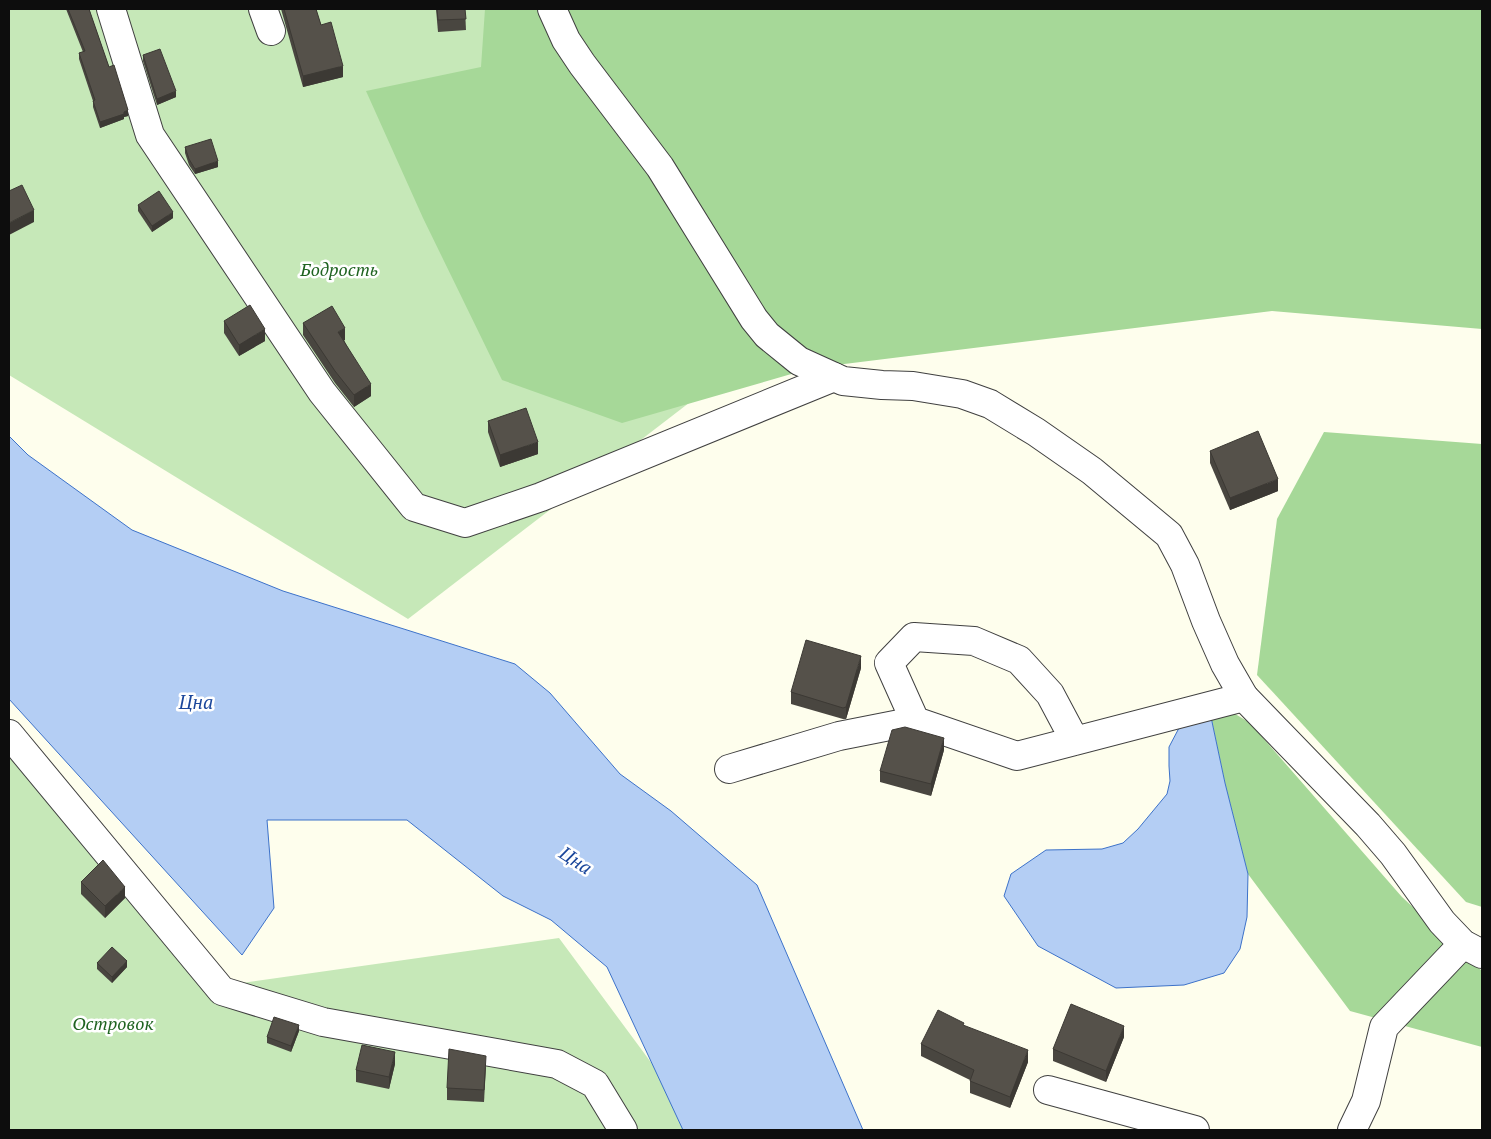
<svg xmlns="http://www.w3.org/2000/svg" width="1491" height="1139" font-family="'PT Serif',serif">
  <rect width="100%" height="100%" fill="#fefeed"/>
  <g fill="#c6e8b8">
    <path d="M 9,9 L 498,9 L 698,396 L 408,619 L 9,375 Z"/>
    <path d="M 9,744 L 220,986 L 559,938 L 701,1130 L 9,1130 Z"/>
  </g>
  <g fill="#a6d898">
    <path d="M 485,9 L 1482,9 L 1482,329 L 1272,311 L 812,368 L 622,423 L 502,380 L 423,218 L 366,91 L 481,67 Z"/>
    <path d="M 1324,432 L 1482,444 L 1482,907 L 1466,902 L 1257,675 L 1277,519 Z"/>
    <path d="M 1232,712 L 1250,723 L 1402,897 L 1482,971 L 1482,1047 L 1350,1011 L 1248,874 L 1225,783 L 1211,717 Z"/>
  </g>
  <g fill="#b4cef4" stroke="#3d72c9">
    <path d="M 9,436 L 28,455 L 132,530 L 283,591 L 515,664 L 550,693 L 620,774 L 671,811 L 757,885 L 863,1130 L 683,1130 L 607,967 L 551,920 L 503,896 L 407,820 L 267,820 L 274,908 L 242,955 L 9,699 Z"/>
    <path d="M 1211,717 L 1225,783 L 1248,874 L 1247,917 L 1240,949 L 1224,973 L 1184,985 L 1116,988 L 1038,946 L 1004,896 L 1011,874 L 1046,850 L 1102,849 L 1123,843 L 1138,829 L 1167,794 L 1170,781 L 1169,766 L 1169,747 L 1179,728 Z"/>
  </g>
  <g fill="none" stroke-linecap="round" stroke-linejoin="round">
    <defs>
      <g id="minor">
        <path d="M 111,9 L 150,135 L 322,392 L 414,507 L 465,523 L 541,497 L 834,377"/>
        <path d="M 263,9 L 271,31"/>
        <path d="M 552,9 L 566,40 L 582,64 L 660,167 L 754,319 L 767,335 L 799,361 L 843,381 L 882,385 L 913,386 L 962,394 L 990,404 L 1036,432 L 1092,471 L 1169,535 L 1185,565 L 1206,621 L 1225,664 L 1244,697 L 1368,825 L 1393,854 L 1442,922 L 1463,944 L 1482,954"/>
        <path d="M 9,734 L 222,991 L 323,1022 L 557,1064 L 595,1084 L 623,1130"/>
        <path d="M 1075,741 L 1050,694 L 1019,660 L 974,641 L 914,637 L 889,663 L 915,721 L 1017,756 L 1244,697"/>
        <path d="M 729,769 L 839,736 L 915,721"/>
        <path d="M 1048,1090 L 1195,1130"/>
        <path d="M 1352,1130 L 1366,1101 L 1384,1027 L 1463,944"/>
      </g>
    </defs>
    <use href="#minor" stroke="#404040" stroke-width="30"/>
    <use href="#minor" stroke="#fff" stroke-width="28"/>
  </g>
  <g fill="#494640">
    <path d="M 66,9 L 89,9 L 109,67 L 128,116 L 124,117 L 124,119 L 100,128 L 93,107 L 93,101 L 79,59 L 79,53 L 83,52 Z"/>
    <path d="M 281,9 L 316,9 L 321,25 L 343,77 L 303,87 Z"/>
    <path d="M 436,9 L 465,9 L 466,30 L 438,32 Z"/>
    <path d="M 143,55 L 176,97 L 157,105 L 143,61 Z"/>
    <path d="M 185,147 L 218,167 L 195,174 L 189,165 L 185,153 Z"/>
    <path d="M 138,205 L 173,218 L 152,232 L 138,211 Z"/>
    <path d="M 224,321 L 265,341 L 239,356 L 224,333 Z"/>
    <path d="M 303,323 L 345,340 L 344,340 L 371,396 L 354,407 L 335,383 L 303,335 Z"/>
    <path d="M 488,421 L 538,454 L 500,467 L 488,432 Z"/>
    <path d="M 1210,451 L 1278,491 L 1230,510 L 1210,463 Z"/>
    <path d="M 861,668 L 846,719 L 843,719 L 791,704 L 791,692 Z"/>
    <path d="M 944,750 L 931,796 L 880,782 L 880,771 Z"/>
    <path d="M 81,882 L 125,898 L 105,918 L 81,894 Z"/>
    <path d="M 97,963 L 127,967 L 112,983 L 97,969 Z"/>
    <path d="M 964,1026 L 1028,1062 L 1010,1108 L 970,1093 L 970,1080 L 921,1056 L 921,1044 Z"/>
    <path d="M 299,1031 L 291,1052 L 267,1043 L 267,1037 Z"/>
    <path d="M 1124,1037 L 1106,1082 L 1053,1061 L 1053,1049 Z"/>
    <path d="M 395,1064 L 389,1089 L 356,1082 L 356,1070 Z"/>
    <path d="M 486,1067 L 484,1102 L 447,1100 L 447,1088 Z"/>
  </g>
  <g fill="#3c3934">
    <path d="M 343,66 L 343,77 L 303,87 L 303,76 Z"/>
    <path d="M 176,91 L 176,97 L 157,105 L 157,99 Z"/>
    <path d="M 128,110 L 128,116 L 124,117 L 124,119 L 100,128 L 100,122 Z"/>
    <path d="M 218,161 L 218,167 L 195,174 L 195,169 Z"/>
    <path d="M 34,210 L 34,222 L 9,235 L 9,223 Z"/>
    <path d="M 173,212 L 173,218 L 152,232 L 152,226 Z"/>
    <path d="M 345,328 L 345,340 L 338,344 L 338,332 Z"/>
    <path d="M 265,329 L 265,341 L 239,356 L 239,345 Z"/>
    <path d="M 371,384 L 371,396 L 354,407 L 354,395 Z"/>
    <path d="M 538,442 L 538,454 L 500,467 L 500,455 Z"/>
    <path d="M 1278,479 L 1278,491 L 1230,510 L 1230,498 Z"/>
    <path d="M 861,656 L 861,668 L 846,719 L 846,707 Z"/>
    <path d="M 944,738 L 944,750 L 931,796 L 931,784 Z"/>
    <path d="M 125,887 L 125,898 L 105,918 L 105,906 Z"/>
    <path d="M 127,961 L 127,967 L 112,983 L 112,977 Z"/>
    <path d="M 299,1025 L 299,1031 L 291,1052 L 291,1046 Z"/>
    <path d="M 1124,1026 L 1124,1037 L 1106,1082 L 1106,1071 Z"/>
    <path d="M 1028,1050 L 1028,1062 L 1010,1108 L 1010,1097 Z"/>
    <path d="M 395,1052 L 395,1064 L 389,1089 L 389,1077 Z"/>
  </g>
  <g fill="#55514a" stroke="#3c3934">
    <path d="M 68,9 L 89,9 L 109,67 L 114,65 L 128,110 L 124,112 L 124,114 L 100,122 L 93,101 L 95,100 L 79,53 L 85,51 Z"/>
    <path d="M 284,9 L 316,9 L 321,25 L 331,22 L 343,66 L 303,76 Z"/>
    <path d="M 437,9 L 465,9 L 466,19 L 438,20 Z"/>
    <path d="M 160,49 L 176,91 L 157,99 L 143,55 Z"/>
    <path d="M 211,139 L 218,161 L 195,169 L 189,159 L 185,147 Z"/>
    <path d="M 22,185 L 34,210 L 9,223 L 9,191 Z"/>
    <path d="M 159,191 L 173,212 L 152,226 L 138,205 Z"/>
    <path d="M 250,305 L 265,329 L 239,345 L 224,321 Z"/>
    <path d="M 332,306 L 345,328 L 338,332 L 371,384 L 354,395 L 335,371 L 303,323 Z"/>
    <path d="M 526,408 L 538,442 L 500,455 L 488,421 Z"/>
    <path d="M 1258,431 L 1278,479 L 1230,498 L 1210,451 Z"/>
    <path d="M 806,640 L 861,656 L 846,707 L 843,708 L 791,692 Z"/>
    <path d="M 905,727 L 944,738 L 931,784 L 880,771 L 892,730 Z"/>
    <path d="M 103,860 L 125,887 L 105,906 L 81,882 Z"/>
    <path d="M 112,947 L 127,961 L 112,977 L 97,963 Z"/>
    <path d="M 1071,1004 L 1124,1026 L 1106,1071 L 1053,1049 Z"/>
    <path d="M 938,1010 L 964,1023 L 963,1025 L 1028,1050 L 1010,1097 L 970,1081 L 974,1070 L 921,1044 Z"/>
    <path d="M 274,1017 L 299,1025 L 291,1046 L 267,1037 Z"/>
    <path d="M 362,1045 L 395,1052 L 389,1077 L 356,1070 Z"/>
    <path d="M 449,1049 L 486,1056 L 484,1090 L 447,1088 Z"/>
  </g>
  <g text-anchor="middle" stroke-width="5" stroke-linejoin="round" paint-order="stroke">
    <g font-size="18" font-style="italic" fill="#1f6320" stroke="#fff">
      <text x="339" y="276">Бодрость</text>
      <text x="113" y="1030">Островок</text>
    </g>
    <g font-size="19" font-style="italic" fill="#1a469b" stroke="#fff">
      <text x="196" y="709">Цна</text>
      <text transform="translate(576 860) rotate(33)" y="7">Цна</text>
    </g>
  </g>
  <rect width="1491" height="1139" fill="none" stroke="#0d0d0d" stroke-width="20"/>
</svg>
